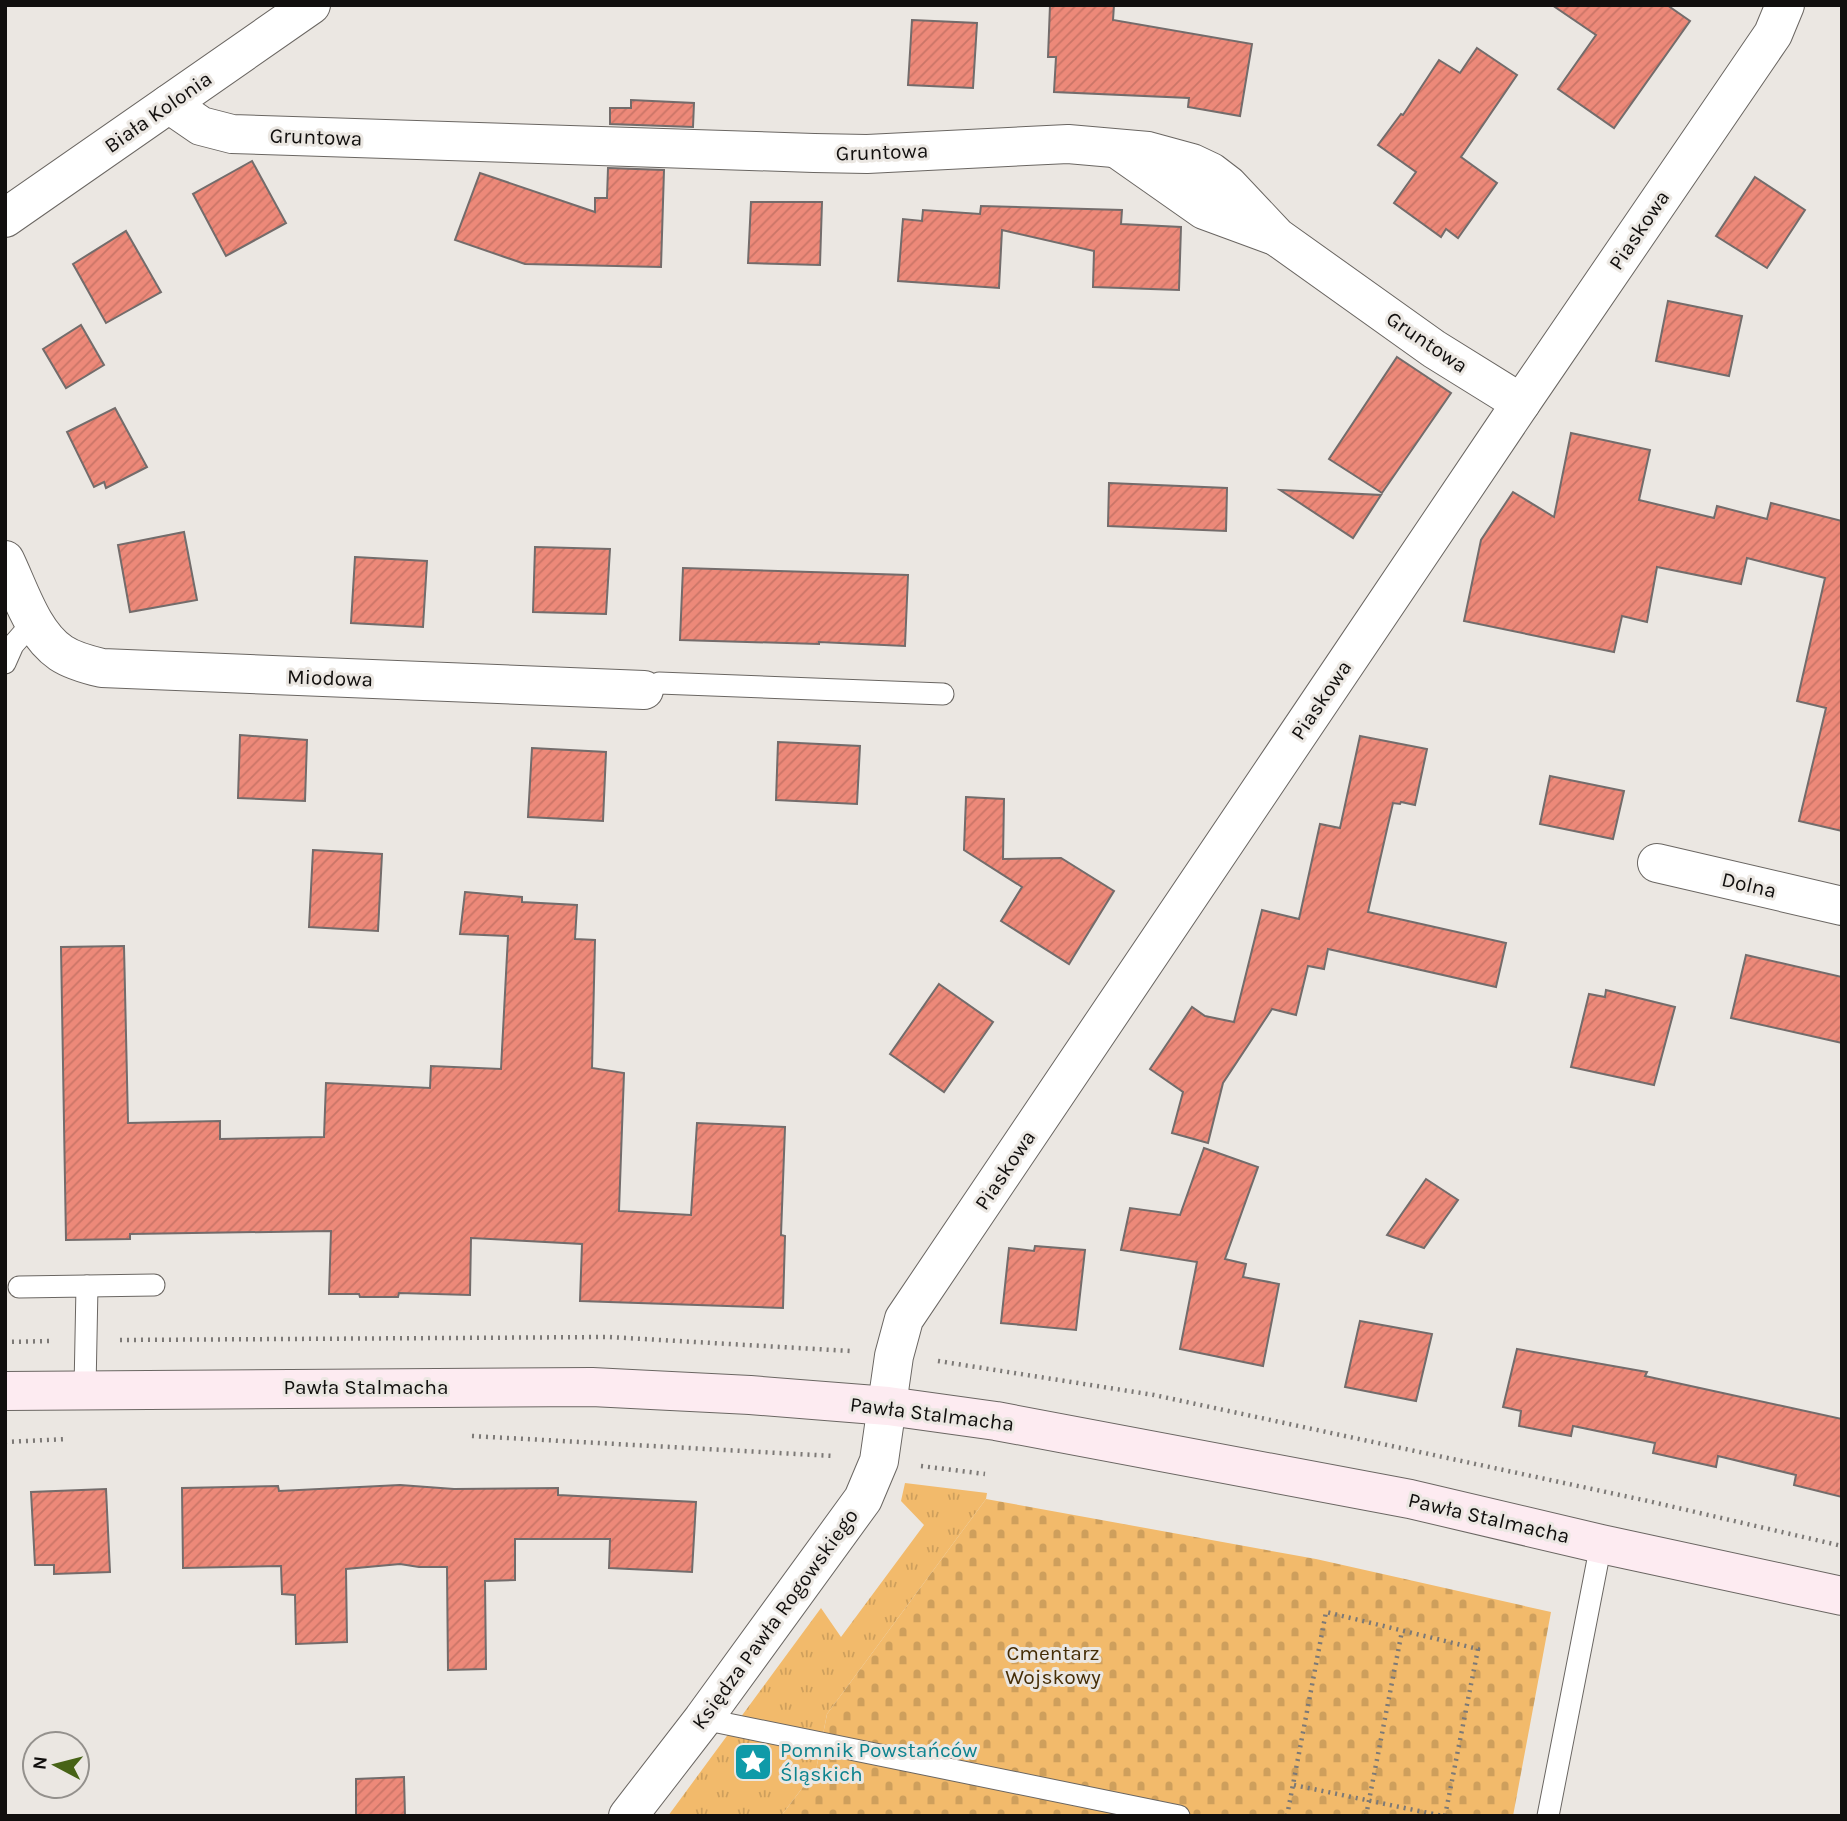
<svg xmlns="http://www.w3.org/2000/svg" width="1847" height="1821" font-family="Karla,sans-serif">
  <defs>
    <pattern id="grass-tufts" width="24" height="20" patternUnits="userSpaceOnUse" patternTransform="scale(1.75)"><rect width="24" height="20" fill="#f2ba6b"/><path d="M3 7l-1-3M5 7V3M7 7l1-3M15 17l-1-3M17 17v-4M19 17l1-3" fill="none" stroke="#ce9f5c"/></pattern>
    <pattern id="cemetery-stones" width="16" height="16" patternUnits="userSpaceOnUse" patternTransform="scale(1.75)"><rect width="16" height="16" fill="#f2ba6b"/><path d="M2 7V4a2 2 0 0 1 4 0v3zM10 15v-3a2 2 0 0 1 4 0v3z" fill="#ce9f5c"/></pattern>
    <pattern id="building-hatch" width="6" height="6" patternUnits="userSpaceOnUse" patternTransform="scale(1.75)"><rect width="6" height="6" fill="#ed8979"/><path d="M-1 1l2-2M0 6l6-6M5 7l2-2" fill="none" stroke="#ca7567"/></pattern>
  </defs>
  <rect width="100%" height="100%" fill="#ebe7e2"/>
  <path fill="url(#grass-tufts)" d="M 905,1483 L 987,1493 L 986,1499 L 827,1714 L 816,1770 L 781,1816 L 668,1816 L 821,1608 L 841,1637 L 924,1525 L 901,1501 Z"/>
  <path fill="url(#cemetery-stones)" d="M 986,1499 L 1316,1559 L 1551,1612 L 1513,1816 L 781,1816 L 816,1770 L 827,1714 Z"/>
  <g fill="url(#building-hatch)" stroke="#736c6b" stroke-width="2">
    <path d="M 1050,5 L 1114,5 L 1113,20 L 1252,44 L 1240,116 L 1188,107 L 1189,98 L 1054,92 L 1056,57 L 1048,57 Z"/>
    <path d="M 1552,5 L 1667,5 L 1690,21 L 1614,128 L 1558,89 L 1596,35 Z"/>
    <path d="M 912,20 L 977,23 L 973,88 L 908,85 Z"/>
    <path d="M 1477,48 L 1517,75 L 1461,157 L 1497,183 L 1458,238 L 1446,229 L 1441,237 L 1394,203 L 1416,172 L 1378,145 L 1401,114 L 1403,115 L 1439,60 L 1460,73 Z"/>
    <path d="M 631,100 L 694,103 L 693,127 L 610,124 L 610,108 L 631,108 Z"/>
    <path d="M 252,161 L 286,223 L 226,256 L 193,194 Z"/>
    <path d="M 608,168 L 664,170 L 661,267 L 525,264 L 455,240 L 480,173 L 595,212 L 595,198 L 607,198 Z"/>
    <path d="M 1755,177 L 1805,210 L 1767,268 L 1716,236 Z"/>
    <path d="M 751,202 L 822,202 L 820,265 L 748,263 Z"/>
    <path d="M 981,206 L 1122,210 L 1121,224 L 1181,227 L 1179,290 L 1093,287 L 1094,251 L 1002,230 L 999,288 L 898,281 L 903,219 L 922,221 L 923,210 L 980,214 Z"/>
    <path d="M 126,231 L 161,292 L 106,323 L 73,264 Z"/>
    <path d="M 1668,301 L 1742,316 L 1729,376 L 1656,361 Z"/>
    <path d="M 81,325 L 104,365 L 66,388 L 43,349 Z"/>
    <path d="M 1397,357 L 1451,393 L 1382,493 L 1329,459 Z"/>
    <path d="M 115,408 L 147,467 L 106,488 L 104,482 L 94,487 L 67,432 Z"/>
    <path d="M 1571,433 L 1650,450 L 1639,500 L 1714,518 L 1717,506 L 1767,519 L 1771,503 L 1842,521 L 1842,831 L 1799,821 L 1826,708 L 1797,701 L 1825,578 L 1747,558 L 1741,584 L 1657,567 L 1647,622 L 1622,616 L 1614,652 L 1464,621 L 1481,540 L 1513,492 L 1554,517 Z"/>
    <path d="M 1109,483 L 1227,488 L 1226,531 L 1108,526 Z"/>
    <path d="M 1280,490 L 1381,495 L 1353,538 Z"/>
    <path d="M 184,532 L 197,600 L 130,612 L 118,545 Z"/>
    <path d="M 535,547 L 610,549 L 606,614 L 533,612 Z"/>
    <path d="M 355,557 L 427,561 L 423,627 L 351,623 Z"/>
    <path d="M 683,568 L 908,575 L 905,646 L 819,642 L 819,644 L 680,640 Z"/>
    <path d="M 240,735 L 307,740 L 305,801 L 238,798 Z"/>
    <path d="M 1360,736 L 1427,749 L 1415,805 L 1401,802 L 1400,804 L 1393,803 L 1368,912 L 1506,943 L 1496,987 L 1328,949 L 1324,969 L 1308,966 L 1296,1015 L 1272,1009 L 1223,1083 L 1208,1143 L 1172,1133 L 1183,1092 L 1150,1069 L 1192,1007 L 1205,1016 L 1234,1022 L 1262,910 L 1299,919 L 1320,824 L 1340,828 Z"/>
    <path d="M 778,742 L 860,746 L 857,804 L 776,800 Z"/>
    <path d="M 532,748 L 606,752 L 603,821 L 528,817 Z"/>
    <path d="M 1550,776 L 1624,791 L 1613,839 L 1540,824 Z"/>
    <path d="M 966,797 L 1004,799 L 1003,859 L 1061,858 L 1114,891 L 1069,964 L 1001,921 L 1022,887 L 964,850 Z"/>
    <path d="M 313,850 L 382,854 L 378,931 L 309,927 Z"/>
    <path d="M 465,892 L 522,897 L 522,902 L 577,905 L 575,939 L 595,940 L 592,1068 L 624,1073 L 619,1211 L 691,1215 L 697,1123 L 785,1127 L 781,1235 L 785,1236 L 783,1308 L 580,1301 L 582,1244 L 471,1238 L 470,1295 L 399,1293 L 398,1297 L 360,1297 L 359,1294 L 329,1294 L 331,1231 L 130,1234 L 130,1239 L 66,1240 L 61,947 L 124,946 L 128,1123 L 220,1121 L 220,1139 L 324,1137 L 326,1083 L 430,1088 L 431,1066 L 501,1069 L 508,936 L 460,934 Z"/>
    <path d="M 1746,955 L 1842,977 L 1842,1043 L 1731,1018 Z"/>
    <path d="M 939,984 L 993,1022 L 944,1092 L 890,1054 Z"/>
    <path d="M 1606,990 L 1675,1007 L 1654,1085 L 1571,1067 L 1589,994 L 1605,997 Z"/>
    <path d="M 1204,1148 L 1258,1167 L 1225,1259 L 1246,1264 L 1243,1277 L 1279,1284 L 1263,1366 L 1180,1349 L 1197,1262 L 1121,1250 L 1130,1208 L 1180,1215 Z"/>
    <path d="M 1426,1179 L 1458,1200 L 1424,1248 L 1387,1235 Z"/>
    <path d="M 1035,1246 L 1085,1250 L 1076,1330 L 1001,1323 L 1009,1248 L 1034,1251 Z"/>
    <path d="M 1360,1321 L 1432,1334 L 1416,1401 L 1345,1387 Z"/>
    <path d="M 1517,1349 L 1647,1372 L 1645,1376 L 1842,1419 L 1842,1497 L 1794,1485 L 1796,1475 L 1718,1456 L 1716,1467 L 1653,1453 L 1655,1443 L 1573,1426 L 1571,1436 L 1519,1426 L 1521,1411 L 1503,1407 Z"/>
    <path d="M 400,1485 L 454,1489 L 558,1488 L 558,1495 L 696,1502 L 692,1572 L 609,1568 L 610,1539 L 515,1539 L 515,1580 L 485,1581 L 486,1669 L 448,1670 L 447,1567 L 419,1567 L 400,1564 L 346,1569 L 347,1642 L 296,1644 L 295,1595 L 282,1594 L 281,1566 L 183,1568 L 182,1488 L 278,1486 L 279,1491 Z"/>
    <path d="M 106,1489 L 110,1572 L 54,1574 L 54,1565 L 35,1565 L 31,1492 Z"/>
    <path d="M 404,1777 L 405,1816 L 356,1816 L 356,1779 Z"/>
  </g>
  <g fill="none" stroke-linecap="round" stroke-linejoin="round">
    <defs>
      <g id="lane">
        <path d="M 5,663 L 13,645 L 34,621"/>
        <path d="M 644,690 L 659,683 L 943,694"/>
        <path d="M 87,1286 L 154,1285"/>
        <path d="M 19,1287 L 87,1286 L 85,1389"/>
        <path d="M 703,1719 L 1179,1816"/>
        <path d="M 1548,1816 L 1601,1544"/>
      </g>
      <g id="street">
        <path d="M 169,104 L 201,126 L 232,134 L 814,153 L 867,154 L 1068,144 L 1148,151 L 1192,163 L 1211,172 L 1228,185 L 1277,237 L 1434,349 L 1521,403"/>
        <path d="M 1120,151 L 1204,210 L 1272,235"/>
        <path d="M 5,218 L 311,5"/>
        <path d="M 5,560 C 20,591 32,633 61,653 C 73,661 89,665 102,668 L 644,690"/>
        <path d="M 1657,863 L 1842,906"/>
        <path d="M 628,1816 L 703,1719 L 863,1499 L 879,1461 L 894,1356 L 904,1319 L 1521,403 L 1773,34 L 1785,5"/>
      </g>
      <path id="secondary" d="M 5,1391 L 592,1387 L 750,1395 L 888,1406 L 996,1421 L 1410,1499 L 1601,1544 L 1842,1596"/>
    </defs>
    <use href="#lane" stroke="#6a6662" stroke-width="23"/>
    <use href="#street" stroke="#6a6662" stroke-width="40"/>
    <use href="#secondary" stroke="#6a6662" stroke-width="40"/>
    <g stroke="#7c7976" stroke-width="4.5" stroke-dasharray="2 5" stroke-linecap="butt">
      <path d="M 120,1340 L 609,1337 L 850,1351"/>
      <path d="M 5,1342 L 52,1341"/>
      <path d="M 938,1361 L 1154,1395 L 1648,1501 L 1842,1546"/>
      <path d="M 472,1436 L 833,1456"/>
      <path d="M 5,1442 L 67,1439"/>
      <path d="M 921,1466 L 985,1474"/>
      <path d="M 1294,1785 L 1443,1816"/>
      <path d="M 1287,1816 L 1326,1612 L 1478,1649 L 1445,1816"/>
      <path d="M 1366,1816 L 1402,1631"/>
    </g>
    <use href="#lane" stroke="#fff" stroke-width="21"/>
    <use href="#street" stroke="#fff" stroke-width="38"/>
    <use href="#secondary" stroke="#fdebf1" stroke-width="38"/>
  </g>
  <defs>
    <symbol id="sight-square" viewBox="-11 -11 22 22"><rect x="-9" y="-9" width="18" height="18" rx="4" fill="#0f9aa8" stroke="#ebe7e2"/><path d="M0-6L1.8-2.2L6-1.7L2.9 1.2L3.7 5.4L0 3.3L-3.7 5.4L-2.9 1.2L-6-1.7L-1.8-2.2Z" fill="#fff"/></symbol>
  </defs>
  <g fill-rule="evenodd">
    <use href="#sight-square" x="731" y="1740" width="44" height="44"/>
  </g>
  <g text-anchor="middle" stroke-width="6" stroke-linejoin="round" paint-order="stroke">
    <g font-size="21" fill="#110f0e" stroke="#ebe7e2">
      <text transform="translate(158 112) rotate(-35)" y="7">Biała Kolonia</text>
      <text transform="translate(316 137) rotate(2)" y="7">Gruntowa</text>
      <text transform="translate(882 152) rotate(-2)" y="7">Gruntowa</text>
      <text transform="translate(1639 230) rotate(-56)" y="7">Piaskowa</text>
      <text transform="translate(1427 342) rotate(34)" y="7">Gruntowa</text>
      <text transform="translate(330 678) rotate(2)" y="7">Miodowa</text>
      <text transform="translate(1321 700) rotate(-56)" y="7">Piaskowa</text>
      <text transform="translate(1749 885) rotate(13)" y="7">Dolna</text>
      <text transform="translate(1005 1170) rotate(-56)" y="7">Piaskowa</text>
      <text x="366" y="1394">Pawła Stalmacha</text>
      <text transform="translate(932 1414) rotate(7)" y="7">Pawła Stalmacha</text>
      <text transform="translate(1489 1518) rotate(13)" y="7">Pawła Stalmacha</text>
      <text transform="translate(775 1619) rotate(-54)" y="7">Księdza Pawła Rogowskiego</text>
    </g>
    <g font-size="21" fill="#452d06" stroke="#ebe7e2">
      <text x="1053" y="1660">Cmentarz<tspan x="1053" dy="24">Wojskowy</tspan></text>
    </g>
    <g font-size="21" fill="#0d838f" stroke="#ebe7e2" text-anchor="start">
      <text x="780" y="1757">Pomnik Powstańców<tspan x="780" dy="24">Śląskich</tspan></text>
    </g>
  </g>
  <rect width="1847" height="1821" fill="none" stroke="#110f0e" stroke-width="14"/>
  <g transform="translate(56 1765) rotate(277)"><circle r="33" fill="#ebe7e2" stroke="#94918d" stroke-width="2"/>
  <path d="M0-5L12 26L0 18L-12 26Z" fill="#476316"/>
  <text y="-10" font-size="19" font-weight="bold" text-anchor="middle" fill="#110f0e">N</text>
  </g>
</svg>
